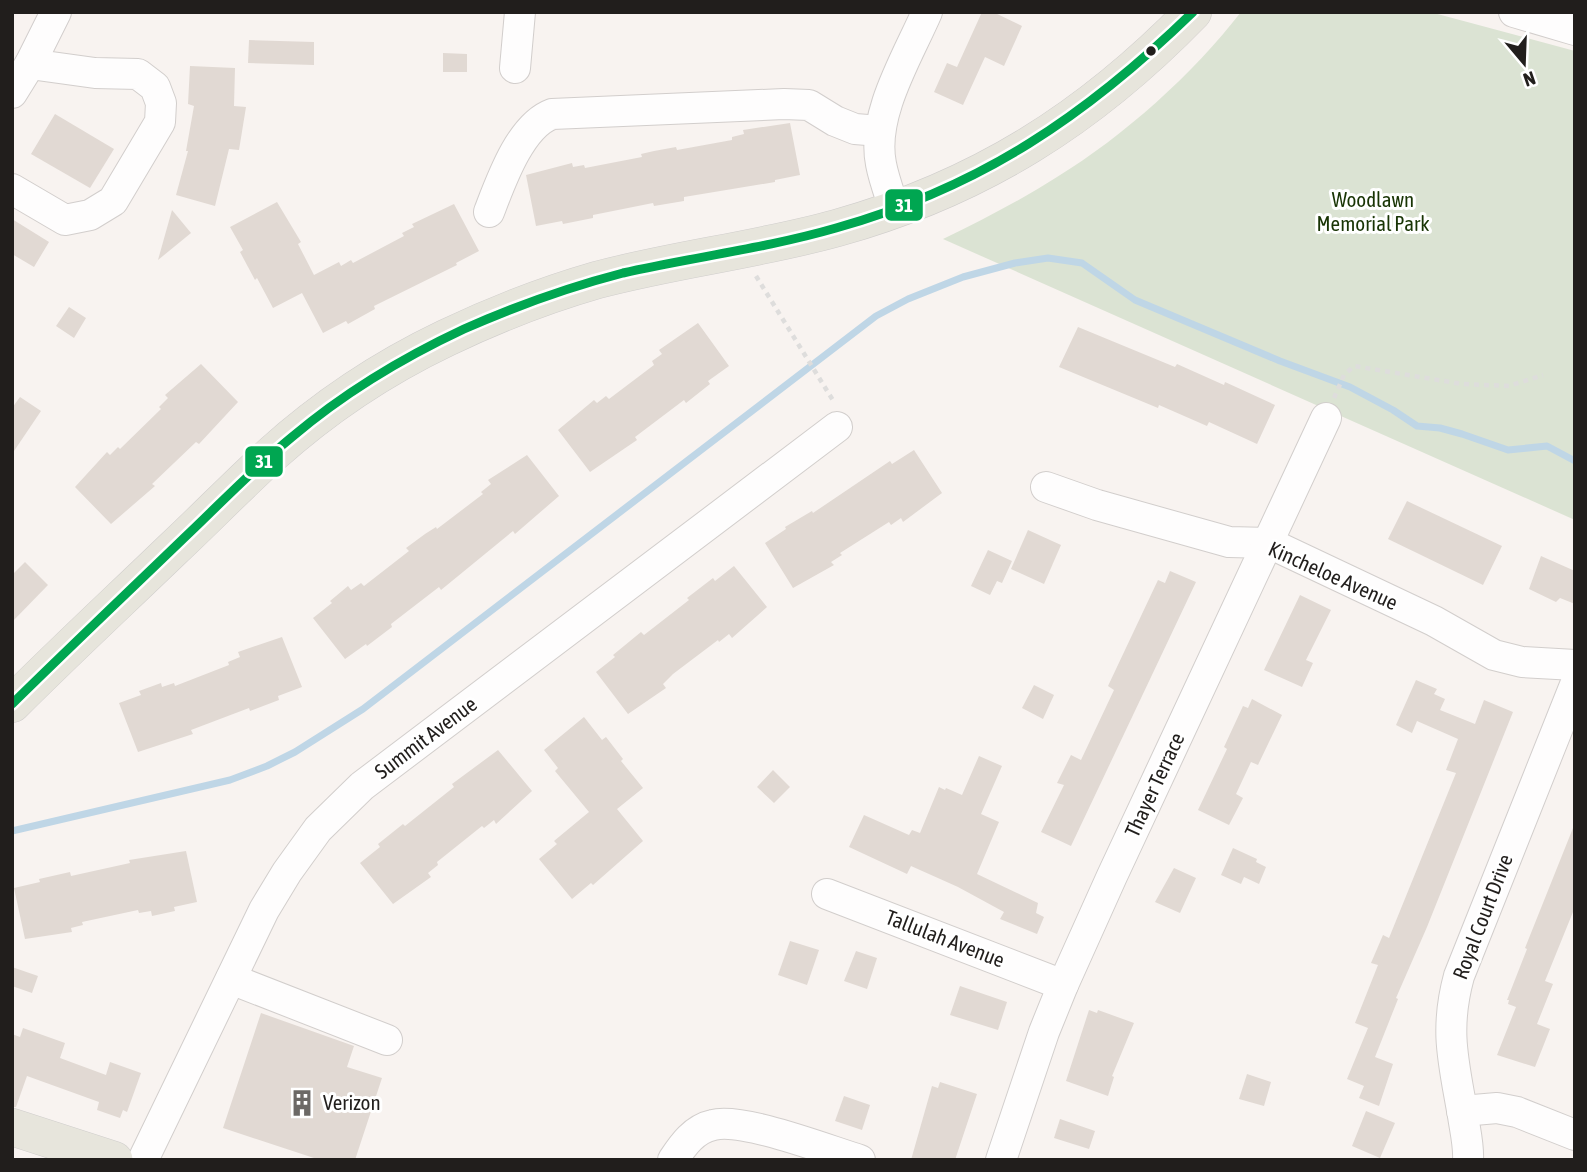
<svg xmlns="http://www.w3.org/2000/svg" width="1587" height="1172" font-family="'Asap Condensed',sans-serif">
  <rect width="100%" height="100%" fill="#f8f3f0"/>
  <path fill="#dbe3d3" d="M 1241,12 L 1430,12 L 1575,51 L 1575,520 L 943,239 C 982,220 1021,200 1057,177 C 1124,136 1193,74 1241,12 Z"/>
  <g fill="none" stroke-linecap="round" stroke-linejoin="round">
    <path stroke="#bfd6e6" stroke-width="7" d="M 12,831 L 230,780 L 267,766 L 295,752 L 363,709 L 876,316 L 908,299 L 963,277 L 1015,263 L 1048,258 L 1082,263 L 1135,300 L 1280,361 L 1350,387 L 1393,410 L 1417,426 L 1440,428 L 1462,434 L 1508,450 L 1547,446 L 1575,461"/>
  </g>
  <g fill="#e1d9d3">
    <path d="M 982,12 L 993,12 L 1022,26 L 1004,66 L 985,57 L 963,105 L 934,92 L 947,63 L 957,67 Z"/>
    <path d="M 249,40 L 314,42 L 314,65 L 248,63 Z"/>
    <path d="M 443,53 L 467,54 L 467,72 L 443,72 Z"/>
    <path d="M 190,66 L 235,68 L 234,106 L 246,107 L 239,150 L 229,149 L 215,206 L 176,195 L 188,151 L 186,151 L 194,106 L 188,104 Z"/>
    <path d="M 55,114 L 114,149 L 90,188 L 31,154 Z"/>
    <path d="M 790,123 L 800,175 L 775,180 L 775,182 L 684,197 L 684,201 L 654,206 L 653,203 L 593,215 L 593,218 L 563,224 L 562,221 L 536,226 L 526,175 L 572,163 L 573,167 L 584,165 L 585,168 L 642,157 L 641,154 L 654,151 L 676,147 L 677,150 L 732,140 L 732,137 L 744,134 L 743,130 Z"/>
    <path d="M 277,202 L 301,242 L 298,244 L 314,275 L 339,262 L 341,266 L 351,260 L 353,263 L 404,236 L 402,233 L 414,227 L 412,224 L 454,204 L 479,251 L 456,263 L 457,265 L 374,306 L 375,309 L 348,324 L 346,321 L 323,333 L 302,293 L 273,308 L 257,278 L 255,280 L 240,252 L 243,250 L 230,227 Z"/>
    <path d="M 172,210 L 191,233 L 158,260 Z"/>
    <path d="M 12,219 L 49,242 L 34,267 L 12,254 Z"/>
    <path d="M 69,307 L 86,318 L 74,338 L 56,326 Z"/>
    <path d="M 698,323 L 729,366 L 708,381 L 710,384 L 686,403 L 684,400 L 635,437 L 637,440 L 590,472 L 558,430 L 594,400 L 597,403 L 606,396 L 609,399 L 654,365 L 652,361 L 662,354 L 659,350 Z"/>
    <path d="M 1078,327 L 1175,367 L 1177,364 L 1224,385 L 1225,382 L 1275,405 L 1257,444 L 1209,422 L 1207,426 L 1159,405 L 1158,408 L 1059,367 Z"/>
    <path d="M 201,364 L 238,402 L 199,444 L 196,442 L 152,484 L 155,486 L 111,524 L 75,487 L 107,452 L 110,455 L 118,447 L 120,449 L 161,409 L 159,407 L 168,398 L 165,395 Z"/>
    <path d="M 20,397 L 41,411 L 12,454 L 12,408 Z"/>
    <path d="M 914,450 L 942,493 L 903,522 L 901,518 L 891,525 L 889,522 L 840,553 L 842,555 L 831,562 L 834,565 L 793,588 L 765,543 L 786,529 L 785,527 L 812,511 L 813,513 L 890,461 L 892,464 Z"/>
    <path d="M 527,455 L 559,496 L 515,534 L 513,531 L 441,590 L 439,587 L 391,624 L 392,627 L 367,646 L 366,644 L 345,659 L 313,618 L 332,603 L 330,601 L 348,586 L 351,590 L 361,583 L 364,586 L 409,551 L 406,548 L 425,534 L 436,527 L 437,529 L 483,494 L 481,492 L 491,484 L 488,480 Z"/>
    <path d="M 1407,501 L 1502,546 L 1483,585 L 1388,539 Z"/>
    <path d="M 1028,530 L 1061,545 L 1044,584 L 1011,569 Z"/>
    <path d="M 988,550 L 1012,561 L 1002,583 L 997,581 L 990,595 L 971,586 Z"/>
    <path d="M 1541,556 L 1575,571 L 1575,604 L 1560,598 L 1556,602 L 1529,589 Z"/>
    <path d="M 25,562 L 48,585 L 12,622 L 12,575 Z"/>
    <path d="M 734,566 L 767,607 L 732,638 L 729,634 L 719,642 L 718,640 L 673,674 L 663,684 L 666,688 L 628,714 L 596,672 L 615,657 L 613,655 L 641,632 L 644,635 L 689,600 L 687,598 L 713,578 L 715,581 Z"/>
    <path d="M 1170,571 L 1196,582 L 1071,846 L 1041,832 L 1064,785 L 1057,783 L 1071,755 L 1081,760 L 1114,690 L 1108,686 L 1158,580 L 1165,583 Z"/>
    <path d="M 1300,595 L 1331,610 L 1306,660 L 1313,663 L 1302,687 L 1264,670 Z"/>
    <path d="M 282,637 L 302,687 L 278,696 L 279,700 L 250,711 L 249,708 L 191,730 L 193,734 L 138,752 L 119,703 L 141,695 L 139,691 L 161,683 L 162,687 L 174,683 L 175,686 L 229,665 L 228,662 L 240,657 L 238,652 Z"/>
    <path d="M 1416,680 L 1437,689 L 1434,694 L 1445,699 L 1440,710 L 1475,724 L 1484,700 L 1513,712 L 1427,927 L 1396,998 L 1398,999 L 1375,1057 L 1393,1064 L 1379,1106 L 1359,1098 L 1364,1086 L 1347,1079 L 1368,1028 L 1355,1023 L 1378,965 L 1371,963 L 1383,935 L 1389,938 L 1456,773 L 1446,770 L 1458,739 L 1417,721 L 1412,733 L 1396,725 Z"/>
    <path d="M 1034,685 L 1054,695 L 1043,719 L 1022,708 Z"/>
    <path d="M 1252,699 L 1282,715 L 1258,765 L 1251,762 L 1236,794 L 1243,798 L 1229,825 L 1198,810 L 1227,749 L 1224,747 L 1243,706 L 1248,708 Z"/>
    <path d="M 584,717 L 602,740 L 606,737 L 623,759 L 621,761 L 643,788 L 617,809 L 643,841 L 593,885 L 591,883 L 572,899 L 539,859 L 557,844 L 554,841 L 589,812 L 555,771 L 558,768 L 544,750 Z"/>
    <path d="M 498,750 L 532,791 L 496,824 L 494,820 L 484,828 L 482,826 L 437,862 L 438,865 L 428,873 L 431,877 L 393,904 L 360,863 L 380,847 L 378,844 L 403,824 L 405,826 L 454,787 L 452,784 Z"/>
    <path d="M 979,756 L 1002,766 L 981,814 L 999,822 L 977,874 L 1038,903 L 1036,913 L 1044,917 L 1037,934 L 1000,919 L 1004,912 L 958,887 L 911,866 L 907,874 L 849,847 L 864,815 L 909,835 L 912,830 L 920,833 L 939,787 L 945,790 L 946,788 L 962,795 Z"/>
    <path d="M 773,770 L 790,787 L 774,803 L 757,787 Z"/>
    <path d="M 1573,828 L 1575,907 L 1545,981 L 1553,984 L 1537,1024 L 1550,1029 L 1535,1067 L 1497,1055 L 1516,1007 L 1508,1004 L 1509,1000 L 1507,1000 L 1527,949 L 1525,948 Z"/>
    <path d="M 1233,848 L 1257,859 L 1256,862 L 1266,867 L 1259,884 L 1244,877 L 1241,884 L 1221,875 Z"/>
    <path d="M 186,851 L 197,902 L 174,907 L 175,911 L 152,916 L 151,911 L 139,913 L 138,910 L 82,922 L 83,925 L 71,928 L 72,932 L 25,939 L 14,888 L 40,882 L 39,879 L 70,872 L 71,876 L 130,863 L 129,860 Z"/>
    <path d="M 1174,868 L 1196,878 L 1180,913 L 1155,902 Z"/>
    <path d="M 790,941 L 819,950 L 807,985 L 778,975 Z"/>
    <path d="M 856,951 L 877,958 L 867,989 L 844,981 Z"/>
    <path d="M 12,967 L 38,976 L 32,993 L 12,986 Z"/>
    <path d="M 960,986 L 1007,1002 L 998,1030 L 950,1015 Z"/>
    <path d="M 1089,1010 L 1097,1013 L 1098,1010 L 1134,1023 L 1112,1076 L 1114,1077 L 1108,1096 L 1066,1081 Z"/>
    <path d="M 261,1013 L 354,1046 L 347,1067 L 382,1078 L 355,1160 L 320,1160 L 223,1128 Z"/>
    <path d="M 23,1028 L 65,1043 L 60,1058 L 106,1075 L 110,1062 L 141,1073 L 127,1112 L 123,1110 L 120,1118 L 97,1110 L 99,1102 L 27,1076 L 16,1107 L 12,1107 L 12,1034 L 20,1037 Z"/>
    <path d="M 1247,1074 L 1271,1082 L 1264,1106 L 1239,1099 Z"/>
    <path d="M 940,1082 L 977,1094 L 955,1160 L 911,1160 L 932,1086 L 938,1088 Z"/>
    <path d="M 844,1096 L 870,1105 L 862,1130 L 835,1121 Z"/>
    <path d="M 1366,1111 L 1395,1123 L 1380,1158 L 1352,1146 Z"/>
    <path d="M 1060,1119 L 1095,1131 L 1089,1149 L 1054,1138 Z"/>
  </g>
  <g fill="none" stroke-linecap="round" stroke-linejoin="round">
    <defs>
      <g id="minor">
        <path d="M 1514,12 L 1575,30"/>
        <path d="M 515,68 L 520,12"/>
        <path d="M 12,93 L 30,64 L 56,12"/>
        <path d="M 12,189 L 65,220 L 90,215 L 113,201 L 160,122 L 161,103 L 155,87 L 138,74 L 95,73 L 30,64"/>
        <path d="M 895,211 C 890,195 884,180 881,164 C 871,115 908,56 927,12"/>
        <path d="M 489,212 C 501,181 520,126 552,114 L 784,104 L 809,105 L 835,121 L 855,129 L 880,131"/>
        <path d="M 1046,487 L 1097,505 L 1229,542 L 1269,543 L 1434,621 L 1494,655 L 1522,662 L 1575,665"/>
        <path d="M 827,894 L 1063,985"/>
        <path d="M 231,979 L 387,1040"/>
        <path d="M 1462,1111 L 1497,1108 L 1517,1112 L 1575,1135"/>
        <path d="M 143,1160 L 264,910 L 287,872 L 318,829 L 362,786 L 837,427"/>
        <path d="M 673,1160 C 683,1145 694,1129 713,1125 C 742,1117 827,1150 860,1160"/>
        <path d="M 1001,1160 L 1044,1032 L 1063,985 L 1112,876 L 1326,418"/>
        <path d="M 1468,1160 C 1469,1146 1465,1130 1463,1116 C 1454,1063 1444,1031 1459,976 L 1575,685"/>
      </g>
      <g id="major">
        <path d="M 12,704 C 65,651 120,600 174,548 C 207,517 238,485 271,455 C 322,409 383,368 446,338 C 494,315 545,295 597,280 C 676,259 758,250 837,228 C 980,188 1090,118 1193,12"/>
        <path d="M 12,1127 L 114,1160"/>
      </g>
    </defs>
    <use href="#minor" stroke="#d2cecc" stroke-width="32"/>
    <use href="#major" stroke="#d0cecc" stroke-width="38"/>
    <g stroke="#dedddc" stroke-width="4.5" stroke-dasharray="5 5" stroke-linecap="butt">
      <path d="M 756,276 L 834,402"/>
      <path d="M 1334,398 L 1344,375 L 1354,366 L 1462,384 L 1509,386 L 1543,375"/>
    </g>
    <use href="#minor" stroke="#fefdfd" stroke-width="30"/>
    <use href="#major" stroke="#e7e5dc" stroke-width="37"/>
    <defs>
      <path id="bus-1" d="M 12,704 C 69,648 127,593 184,538 C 220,504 254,468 292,437 C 344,393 402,358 464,329 C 516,306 569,287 623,273 C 694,257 767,248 836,228 C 981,187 1086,116 1193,12"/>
    </defs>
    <use href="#bus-1" stroke="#fff" stroke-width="14"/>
    <use href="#bus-1" stroke="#00a651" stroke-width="9"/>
  </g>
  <defs>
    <symbol id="building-bare" viewBox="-9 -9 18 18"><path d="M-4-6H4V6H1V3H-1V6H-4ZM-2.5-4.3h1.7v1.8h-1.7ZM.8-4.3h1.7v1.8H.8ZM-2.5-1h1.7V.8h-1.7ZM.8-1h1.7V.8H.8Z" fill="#6c6966" stroke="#fff" stroke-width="2.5" paint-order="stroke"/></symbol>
  </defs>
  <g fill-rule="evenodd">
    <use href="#building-bare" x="283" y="1084" width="38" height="38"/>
  </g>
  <circle fill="#211e1c" stroke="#fff" stroke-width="2.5" cx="1151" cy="51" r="6"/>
  <g text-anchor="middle" stroke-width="6" stroke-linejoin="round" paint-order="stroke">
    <g font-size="21" fill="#183404" stroke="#fff">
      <text x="1373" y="207">Woodlawn<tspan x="1373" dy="24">Memorial Park</tspan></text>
    </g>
    <g font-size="21" fill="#211e1c" stroke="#fff">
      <text transform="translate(1333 576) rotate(24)" y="7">Kincheloe Avenue</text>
      <text transform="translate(426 738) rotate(-37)" y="7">Summit Avenue</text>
      <text transform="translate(1155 785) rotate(-65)" y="7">Thayer Terrace</text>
      <text transform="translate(1483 917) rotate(-69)" y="7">Royal Court Drive</text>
      <text transform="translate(945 939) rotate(21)" y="7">Tallulah Avenue</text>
    </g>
    <g font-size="21" fill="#211e1c" stroke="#fff" text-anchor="start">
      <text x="323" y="1110">Verizon</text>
    </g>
  </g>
  <g stroke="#fff" stroke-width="2.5">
    <rect x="884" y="188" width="40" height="34" rx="7" fill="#00a651"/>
    <rect x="244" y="445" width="40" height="33" rx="7" fill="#00a651"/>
  </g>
  <g font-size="19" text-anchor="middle" font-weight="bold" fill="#fff">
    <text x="904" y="212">31</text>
    <text x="264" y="468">31</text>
  </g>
  <rect width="1587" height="1172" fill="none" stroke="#211e1c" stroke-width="28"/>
  <g transform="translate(1524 63) rotate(161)" stroke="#ffffff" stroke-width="5" paint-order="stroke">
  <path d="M0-5L12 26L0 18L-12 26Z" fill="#211e1c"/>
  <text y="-10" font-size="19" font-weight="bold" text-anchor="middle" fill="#211e1c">N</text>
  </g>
</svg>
